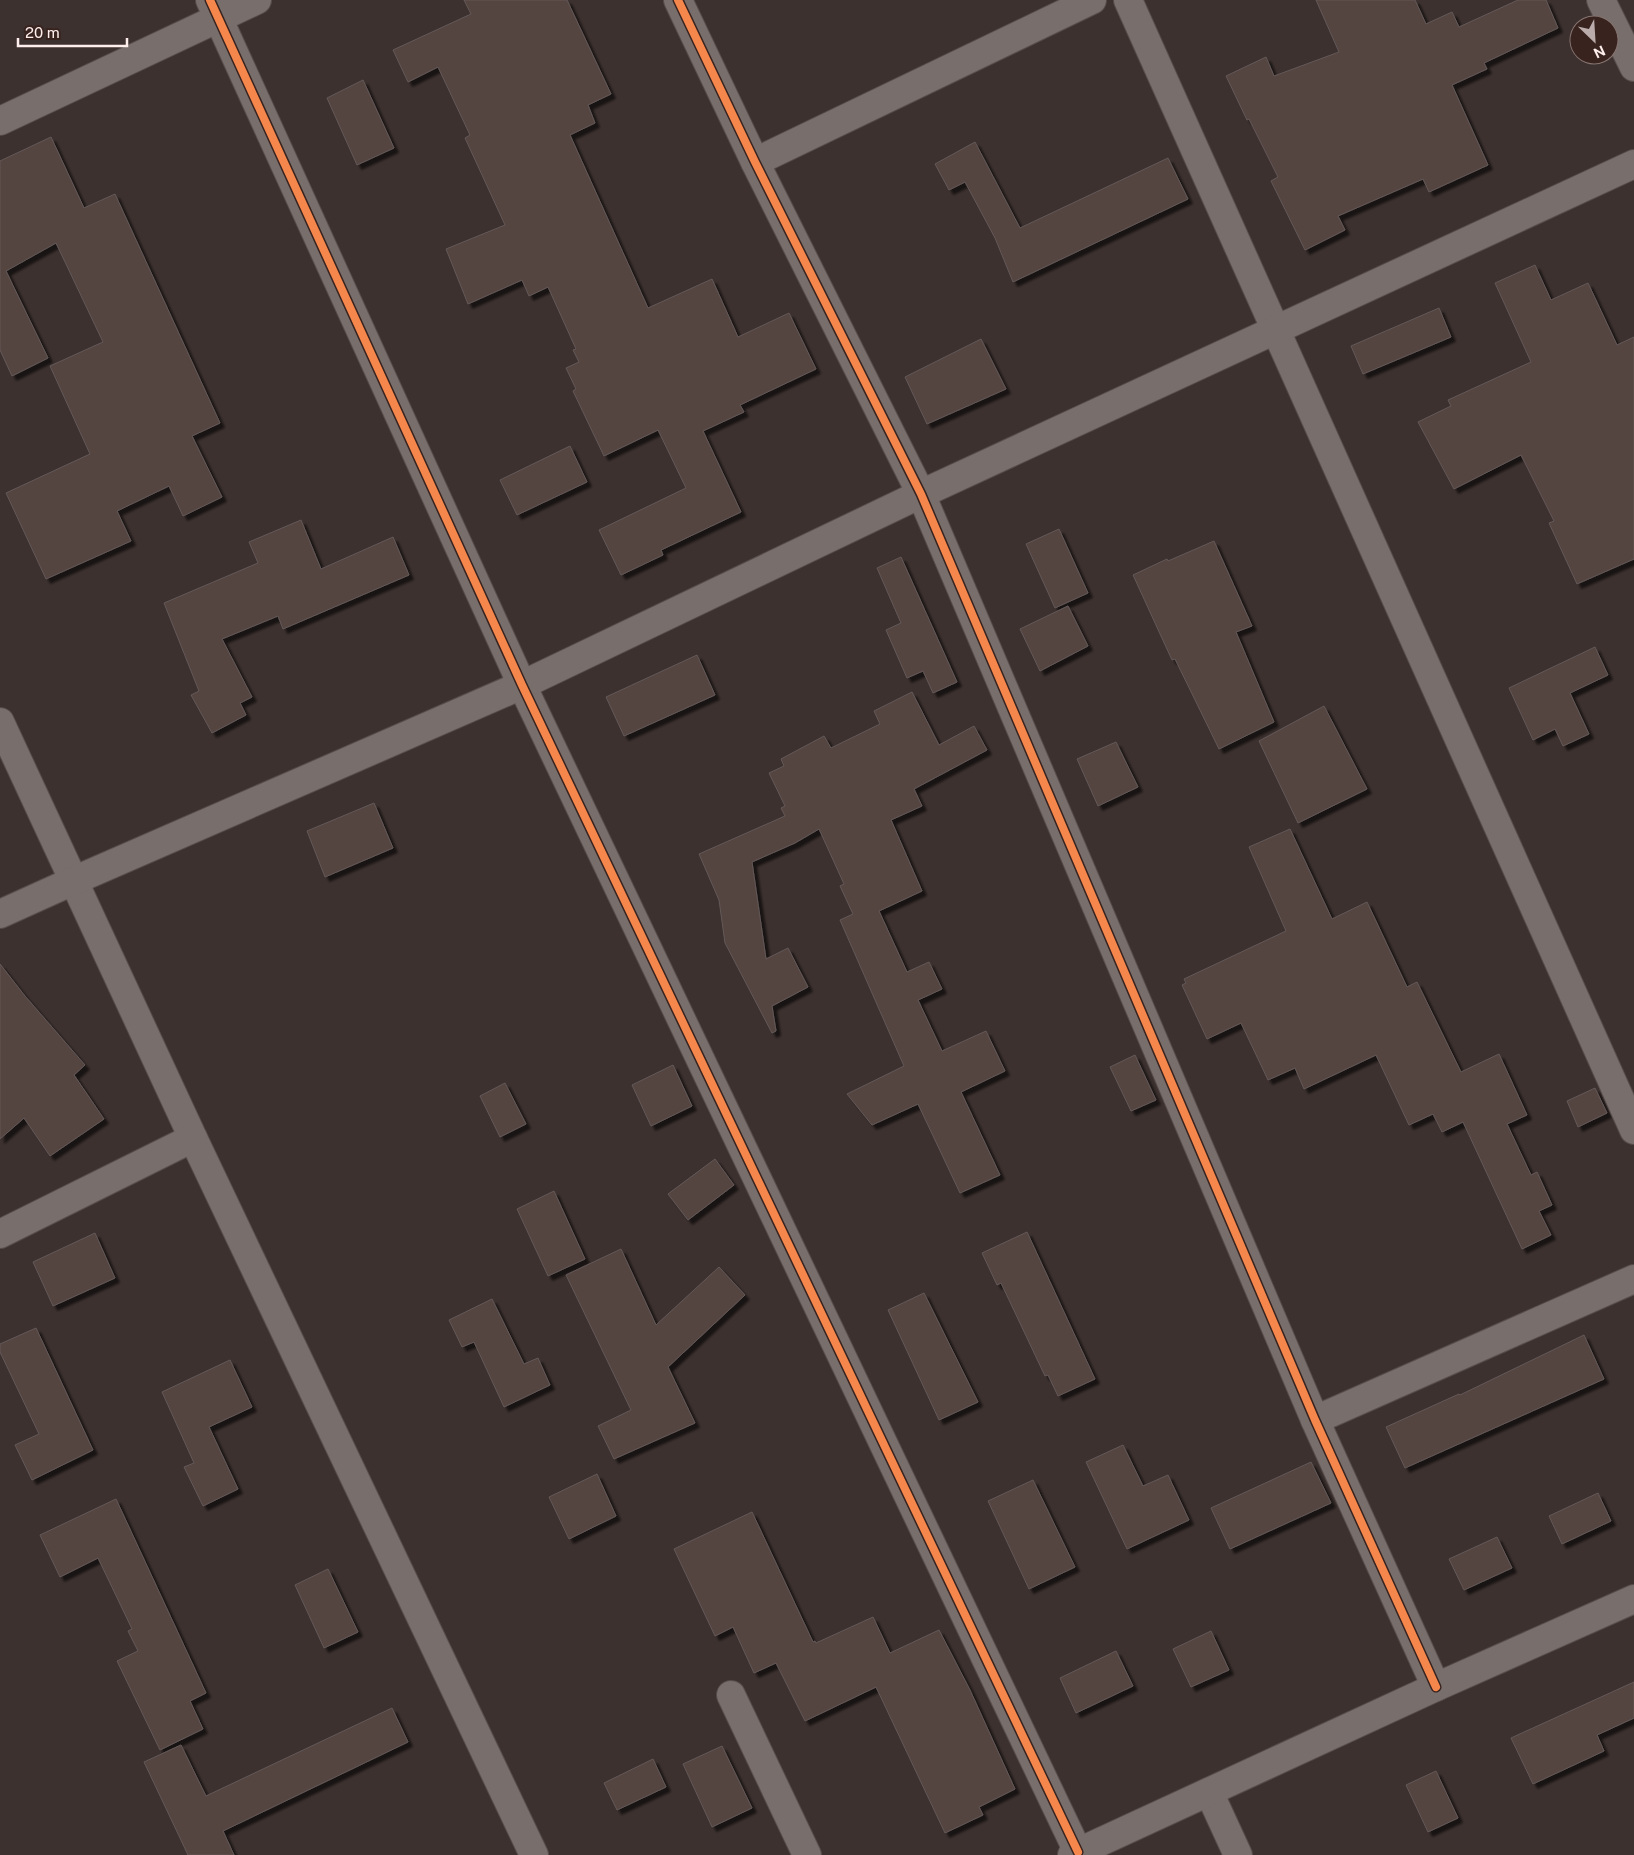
<svg xmlns="http://www.w3.org/2000/svg" width="1634" height="1855" font-family="'Public Sans',sans-serif">
  <defs>
    <filter id="shadow"><feDropShadow dx="4.5" dy="4.5" stdDeviation="1" flood-color="#0009"/></filter>
  </defs>
  <rect width="100%" height="100%" fill="#3c312f"/>
  <g fill="#554441" stroke="#635958" filter="url(#shadow)">
    <path d="M 464,0 L 567,0 L 611,94 L 588,105 L 595,123 L 570,135 L 648,308 L 712,279 L 738,337 L 789,313 L 816,369 L 740,405 L 744,412 L 703,431 L 741,512 L 661,550 L 663,555 L 621,575 L 599,530 L 686,488 L 658,430 L 604,456 L 573,391 L 576,389 L 566,368 L 579,362 L 573,350 L 576,349 L 548,287 L 529,296 L 522,280 L 468,304 L 446,249 L 505,225 L 465,138 L 470,135 L 438,67 L 408,82 L 393,50 L 471,14 Z"/>
    <path d="M 1316,0 L 1415,0 L 1426,24 L 1452,12 L 1459,27 L 1518,0 L 1546,0 L 1558,28 L 1484,63 L 1487,69 L 1452,85 L 1488,165 L 1429,192 L 1423,179 L 1338,216 L 1345,230 L 1305,250 L 1271,181 L 1278,177 L 1249,119 L 1247,120 L 1226,76 L 1266,57 L 1274,76 L 1339,52 Z"/>
    <path d="M 363,80 L 394,148 L 357,165 L 327,98 Z"/>
    <path d="M 51,137 L 84,208 L 115,194 L 220,423 L 192,436 L 222,497 L 183,516 L 169,486 L 117,511 L 131,541 L 46,579 L 6,493 L 90,454 L 50,366 L 103,342 L 56,243 L 6,271 L 48,358 L 12,376 L 0,350 L 0,161 Z"/>
    <path d="M 975,142 L 1020,228 L 1168,158 L 1188,199 L 1013,282 L 995,238 L 965,182 L 949,190 L 935,164 Z"/>
    <path d="M 1535,265 L 1551,300 L 1588,283 L 1617,345 L 1634,337 L 1634,559 L 1577,584 L 1549,523 L 1554,521 L 1521,455 L 1454,489 L 1418,422 L 1451,406 L 1448,400 L 1531,362 L 1495,283 Z"/>
    <path d="M 1439,308 L 1451,337 L 1363,374 L 1351,346 Z"/>
    <path d="M 981,339 L 1006,389 L 927,424 L 905,377 Z"/>
    <path d="M 570,446 L 587,482 L 517,515 L 500,480 Z"/>
    <path d="M 301,520 L 321,569 L 393,537 L 409,575 L 283,629 L 278,616 L 222,639 L 252,697 L 240,703 L 246,715 L 212,733 L 191,695 L 199,691 L 164,603 L 258,563 L 249,542 Z"/>
    <path d="M 1059,529 L 1088,593 L 1055,608 L 1026,544 Z"/>
    <path d="M 1214,541 L 1252,626 L 1236,632 L 1274,722 L 1219,749 L 1175,659 L 1172,660 L 1133,575 L 1167,559 L 1168,561 Z"/>
    <path d="M 901,557 L 957,682 L 933,693 L 923,671 L 907,678 L 886,630 L 901,623 L 877,568 Z"/>
    <path d="M 1068,606 L 1088,646 L 1040,671 L 1020,629 Z"/>
    <path d="M 1595,647 L 1608,675 L 1570,693 L 1589,734 L 1563,746 L 1555,729 L 1533,740 L 1509,688 Z"/>
    <path d="M 697,655 L 715,695 L 624,736 L 606,697 Z"/>
    <path d="M 912,692 L 939,745 L 974,726 L 987,750 L 914,789 L 922,806 L 891,820 L 922,891 L 879,911 L 907,972 L 929,962 L 942,989 L 918,1000 L 942,1051 L 986,1031 L 1005,1071 L 961,1092 L 1000,1175 L 960,1193 L 918,1104 L 872,1125 L 847,1094 L 904,1066 L 840,920 L 853,914 L 840,886 L 844,884 L 819,829 L 795,843 L 752,862 L 766,959 L 788,948 L 808,987 L 772,1006 L 776,1031 L 772,1033 L 725,943 L 719,900 L 699,854 L 785,816 L 781,808 L 785,806 L 769,773 L 784,766 L 781,759 L 824,736 L 831,748 L 880,724 L 874,711 Z"/>
    <path d="M 1324,706 L 1367,789 L 1298,823 L 1259,741 Z"/>
    <path d="M 1116,742 L 1138,787 L 1098,806 L 1077,759 Z"/>
    <path d="M 374,803 L 393,848 L 325,877 L 307,831 Z"/>
    <path d="M 1290,829 L 1332,919 L 1367,902 L 1407,987 L 1417,982 L 1461,1072 L 1499,1054 L 1527,1115 L 1507,1124 L 1531,1175 L 1537,1172 L 1552,1205 L 1539,1211 L 1551,1235 L 1522,1249 L 1463,1122 L 1442,1132 L 1433,1114 L 1409,1125 L 1376,1055 L 1304,1089 L 1295,1068 L 1268,1080 L 1241,1023 L 1207,1039 L 1182,985 L 1186,983 L 1184,979 L 1286,931 L 1249,847 Z"/>
    <path d="M 0,964 L 25,996 L 85,1065 L 74,1075 L 104,1119 L 50,1156 L 24,1118 L 0,1139 Z"/>
    <path d="M 1135,1055 L 1156,1100 L 1131,1111 L 1110,1067 Z"/>
    <path d="M 673,1065 L 692,1106 L 651,1126 L 632,1085 Z"/>
    <path d="M 505,1083 L 526,1124 L 500,1137 L 480,1096 Z"/>
    <path d="M 1595,1088 L 1607,1113 L 1578,1127 L 1567,1101 Z"/>
    <path d="M 715,1159 L 734,1185 L 688,1220 L 668,1194 Z"/>
    <path d="M 554,1191 L 585,1259 L 548,1276 L 517,1209 Z"/>
    <path d="M 1027,1232 L 1095,1379 L 1058,1396 L 1048,1375 L 1045,1376 L 1001,1283 L 997,1285 L 982,1253 Z"/>
    <path d="M 95,1233 L 115,1278 L 53,1306 L 33,1262 Z"/>
    <path d="M 621,1249 L 656,1325 L 719,1267 L 745,1295 L 668,1367 L 695,1423 L 614,1459 L 598,1426 L 631,1410 L 566,1275 Z"/>
    <path d="M 924,1293 L 978,1402 L 939,1420 L 888,1310 Z"/>
    <path d="M 492,1299 L 524,1364 L 538,1358 L 550,1385 L 504,1407 L 474,1342 L 462,1347 L 449,1320 Z"/>
    <path d="M 36,1328 L 93,1450 L 32,1480 L 15,1445 L 39,1434 L 0,1352 L 0,1344 Z"/>
    <path d="M 1584,1335 L 1604,1379 L 1405,1468 L 1386,1427 L 1459,1394 L 1460,1395 Z"/>
    <path d="M 230,1360 L 252,1407 L 209,1427 L 238,1489 L 203,1506 L 184,1467 L 194,1463 L 162,1392 Z"/>
    <path d="M 1123,1445 L 1143,1486 L 1168,1475 L 1189,1520 L 1127,1549 L 1086,1462 Z"/>
    <path d="M 1311,1462 L 1331,1503 L 1230,1549 L 1211,1508 Z"/>
    <path d="M 597,1474 L 616,1516 L 569,1539 L 549,1497 Z"/>
    <path d="M 1033,1480 L 1075,1567 L 1029,1589 L 988,1501 Z"/>
    <path d="M 1598,1493 L 1611,1521 L 1562,1544 L 1549,1516 Z"/>
    <path d="M 116,1499 L 206,1693 L 190,1701 L 203,1729 L 160,1750 L 117,1661 L 138,1651 L 128,1631 L 132,1629 L 98,1558 L 60,1577 L 40,1535 Z"/>
    <path d="M 752,1512 L 813,1642 L 815,1641 L 816,1643 L 873,1617 L 890,1653 L 939,1630 L 970,1690 L 1015,1789 L 979,1807 L 983,1815 L 945,1833 L 876,1687 L 805,1721 L 776,1663 L 754,1673 L 733,1627 L 715,1636 L 674,1549 Z"/>
    <path d="M 1497,1537 L 1512,1568 L 1464,1590 L 1449,1559 Z"/>
    <path d="M 328,1569 L 358,1632 L 324,1648 L 295,1585 Z"/>
    <path d="M 1211,1631 L 1229,1670 L 1191,1687 L 1173,1649 Z"/>
    <path d="M 1116,1651 L 1133,1686 L 1076,1713 L 1060,1678 Z"/>
    <path d="M 1634,1682 L 1634,1718 L 1597,1735 L 1604,1751 L 1533,1784 L 1511,1738 Z"/>
    <path d="M 392,1708 L 408,1742 L 223,1831 L 234,1855 L 188,1855 L 144,1762 L 181,1745 L 206,1796 Z"/>
    <path d="M 722,1746 L 752,1808 L 712,1827 L 683,1764 Z"/>
    <path d="M 653,1759 L 666,1787 L 617,1810 L 604,1783 Z"/>
    <path d="M 1436,1771 L 1458,1818 L 1428,1832 L 1406,1785 Z"/>
  </g>
  <g fill="none" stroke-linecap="round" stroke-linejoin="round">
    <defs>
      <g id="minor">
        <path d="M 210,0 L 522,685 L 1078,1852"/>
        <path d="M 678,0 L 755,162 L 921,494 L 1315,1420 L 1436,1687"/>
        <path d="M 1128,0 L 1634,1130"/>
        <path d="M 1601,0 L 1634,67"/>
        <path d="M 0,121 L 257,0"/>
        <path d="M 755,162 L 1092,0"/>
        <path d="M 0,722 L 193,1138 L 534,1855"/>
        <path d="M 0,914 L 73,881 L 522,685 L 921,494 L 1634,164"/>
        <path d="M 0,1234 L 193,1138"/>
        <path d="M 1315,1420 L 1634,1279"/>
        <path d="M 731,1695 L 807,1855"/>
        <path d="M 1209,1792 L 1238,1855"/>
        <path d="M 1072,1855 L 1436,1687 L 1634,1599"/>
      </g>
    </defs>
    <use href="#minor" stroke="#574d4a" stroke-width="30"/>
    <use href="#minor" stroke="#786e6c" stroke-width="28"/>
    <defs>
      <g id="cycleway">
        <path d="M 210,0 L 522,685 L 1078,1852"/>
        <path d="M 678,0 L 755,162 L 921,494 L 1315,1420 L 1436,1687"/>
      </g>
    </defs>
    <use href="#cycleway" stroke="#38231f" stroke-width="11"/>
    <use href="#cycleway" stroke="#f5874c" stroke-width="8"/>
  </g>
  <g transform="translate(1594 40) rotate(155)"><circle r="24" fill="#38231f" stroke="#877571"/>
  <path d="M0-4L9 19L0 12L-9 19Z" fill="#baacaa"/>
  <text y="-8" font-size="14" font-weight="bold" text-anchor="middle" fill="#feefec">N</text>
  </g>
  <path d="M18 38v8h109v-8" fill="none" stroke="#feefec" stroke-width="2.5"/>
  <text x="25" y="38" font-size="15" fill="#feefec" stroke="#38231f" stroke-width="4" paint-order="stroke">20 m</text>
</svg>
